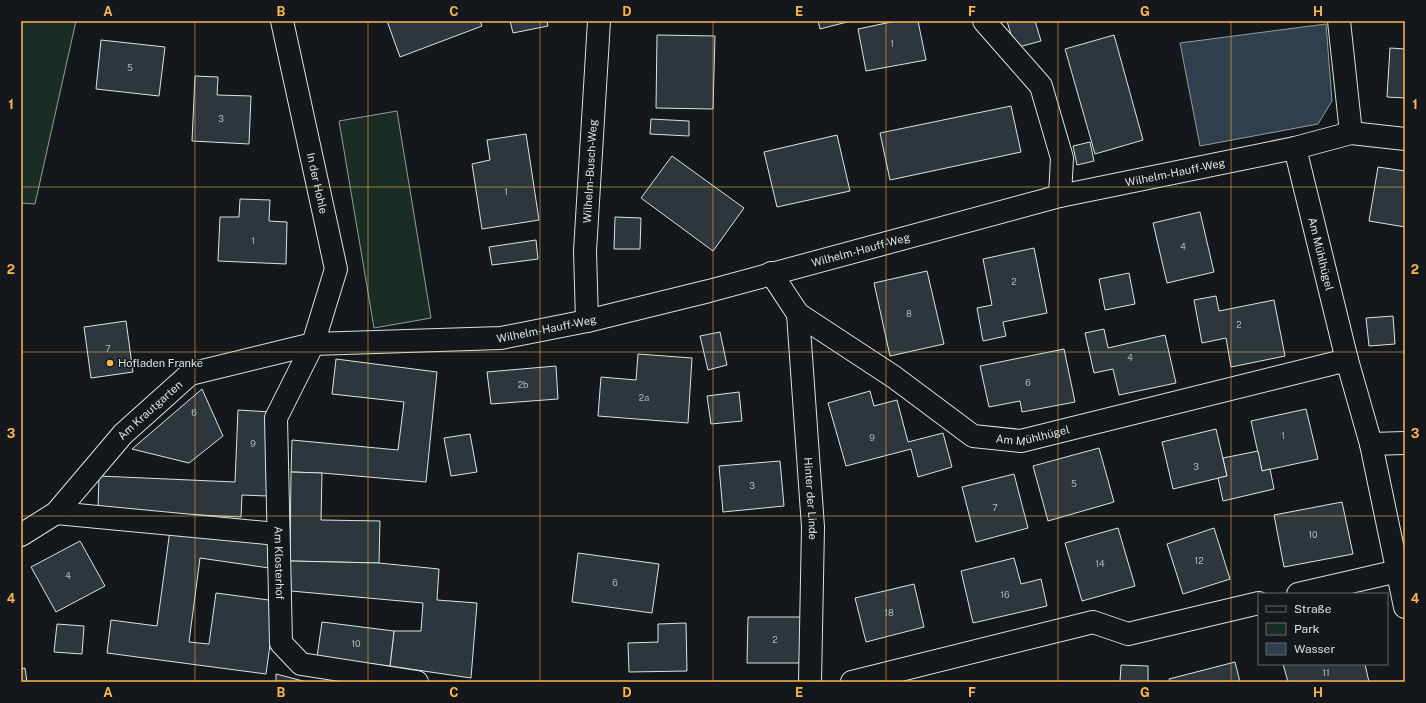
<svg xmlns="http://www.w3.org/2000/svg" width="1426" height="703" font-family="'Public Sans',sans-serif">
  <rect width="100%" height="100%" fill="#14181c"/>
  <g fill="#1a2d24" stroke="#939e99">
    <path d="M 21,21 L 76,21 L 35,204 L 21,203 Z"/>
    <path d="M 397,111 L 431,318 L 374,328 L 339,121 Z"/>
  </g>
  <path fill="#2f3f4d" stroke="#939e99" d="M 1326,24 L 1332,101 L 1318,124 L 1200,146 L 1180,43 Z"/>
  <g fill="#2c363c" stroke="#d8e6dc">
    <path d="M 387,21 L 480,21 L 482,26 L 400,57 Z"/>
    <path d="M 510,21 L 547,21 L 548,26 L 513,33 Z"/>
    <path d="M 818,21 L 851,21 L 820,29 Z"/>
    <path d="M 896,21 L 918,21 L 926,60 L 866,71 L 858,29 Z"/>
    <path d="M 1007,21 L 1035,21 L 1041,41 L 1015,48 Z"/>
    <path d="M 657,35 L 715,36 L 713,109 L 656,108 Z"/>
    <path d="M 1114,35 L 1143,140 L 1095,154 L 1065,49 Z"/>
    <path d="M 101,40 L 165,47 L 159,96 L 96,89 Z"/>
    <path d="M 1390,48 L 1405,49 L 1405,98 L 1387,97 Z"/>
    <path d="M 195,76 L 218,77 L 217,95 L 251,96 L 249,144 L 192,141 Z"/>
    <path d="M 1011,106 L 1021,152 L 890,180 L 880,133 Z"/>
    <path d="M 651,119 L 689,121 L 689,136 L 650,134 Z"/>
    <path d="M 526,134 L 539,220 L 482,229 L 472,164 L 490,160 L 487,140 Z"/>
    <path d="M 837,135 L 850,191 L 777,207 L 764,152 Z"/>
    <path d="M 1090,142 L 1094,161 L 1077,165 L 1073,146 Z"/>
    <path d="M 672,156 L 744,208 L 713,251 L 641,198 Z"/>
    <path d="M 1378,167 L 1405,171 L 1405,227 L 1369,221 Z"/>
    <path d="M 240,199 L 270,200 L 269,221 L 287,222 L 286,264 L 218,261 L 220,217 L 239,217 Z"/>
    <path d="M 1200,212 L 1214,272 L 1167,283 L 1153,223 Z"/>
    <path d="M 615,217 L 641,218 L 640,249 L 614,249 Z"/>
    <path d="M 536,240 L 538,259 L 492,265 L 489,247 Z"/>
    <path d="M 1034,248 L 1047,313 L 1003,322 L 1006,336 L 983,341 L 977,308 L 992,305 L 983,259 Z"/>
    <path d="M 927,271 L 944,344 L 890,356 L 874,283 Z"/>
    <path d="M 1129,273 L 1135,304 L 1105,310 L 1099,279 Z"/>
    <path d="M 1216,296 L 1219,311 L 1274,300 L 1285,356 L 1231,367 L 1226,338 L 1202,343 L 1194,300 Z"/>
    <path d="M 1393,316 L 1395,344 L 1369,346 L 1366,318 Z"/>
    <path d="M 126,321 L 133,372 L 91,378 L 84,327 Z"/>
    <path d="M 1104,329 L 1108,348 L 1165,335 L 1176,383 L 1119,395 L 1113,369 L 1094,373 L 1085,333 Z"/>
    <path d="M 720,332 L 727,365 L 708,370 L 700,336 Z"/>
    <path d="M 1064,349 L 1075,402 L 1022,412 L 1020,401 L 989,407 L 980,366 Z"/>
    <path d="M 638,354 L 692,358 L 688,423 L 598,416 L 601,377 L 636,380 Z"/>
    <path d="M 336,359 L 437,372 L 426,482 L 322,473 L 291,472 L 292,440 L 398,450 L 404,402 L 332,394 Z"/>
    <path d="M 556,366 L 558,399 L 491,404 L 487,372 Z"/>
    <path d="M 202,389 L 223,436 L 189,463 L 132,449 Z"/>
    <path d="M 870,391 L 874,406 L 897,400 L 908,442 L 943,433 L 952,467 L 918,477 L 911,449 L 846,466 L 828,403 Z"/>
    <path d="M 739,392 L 742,421 L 711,424 L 707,396 Z"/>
    <path d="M 1306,409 L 1318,459 L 1262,471 L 1251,421 Z"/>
    <path d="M 238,410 L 271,412 L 267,496 L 242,495 L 241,517 L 98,510 L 99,476 L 235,482 Z"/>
    <path d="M 1216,429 L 1227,476 L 1173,489 L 1162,442 Z"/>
    <path d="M 470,434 L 477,472 L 451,476 L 444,438 Z"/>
    <path d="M 1099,448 L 1114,502 L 1048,521 L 1033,466 Z"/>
    <path d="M 1258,451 L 1262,471 L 1270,469 L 1274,489 L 1223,501 L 1218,478 L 1227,476 L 1223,458 Z"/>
    <path d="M 780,461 L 784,506 L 723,512 L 719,466 Z"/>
    <path d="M 291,472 L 322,473 L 321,520 L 380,521 L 379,563 L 290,561 Z"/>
    <path d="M 1014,474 L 1028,528 L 976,542 L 962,487 Z"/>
    <path d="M 1342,502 L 1353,554 L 1284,567 L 1274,515 Z"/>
    <path d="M 1118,528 L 1135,586 L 1082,601 L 1065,543 Z"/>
    <path d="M 1214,528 L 1230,579 L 1183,594 L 1167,544 Z"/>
    <path d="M 170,530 L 273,544 L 269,568 L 200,558 L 189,642 L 209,644 L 216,593 L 276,601 L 266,674 L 107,653 L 111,620 L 157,626 Z"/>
    <path d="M 80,541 L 105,586 L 56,612 L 31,567 Z"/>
    <path d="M 578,553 L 659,564 L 652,613 L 572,602 Z"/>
    <path d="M 1014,558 L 1021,584 L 1041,579 L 1047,606 L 973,623 L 961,571 Z"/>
    <path d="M 290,561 L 379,563 L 439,569 L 437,600 L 477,603 L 471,678 L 390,666 L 394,631 L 421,631 L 423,603 L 291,591 Z"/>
    <path d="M 914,584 L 924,627 L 866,642 L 855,598 Z"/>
    <path d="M 748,617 L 802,617 L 802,663 L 747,663 Z"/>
    <path d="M 322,622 L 394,631 L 390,666 L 317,657 Z"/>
    <path d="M 686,623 L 687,671 L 629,672 L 628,643 L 658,642 L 658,624 Z"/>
    <path d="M 57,624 L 84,626 L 82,654 L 54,652 Z"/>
    <path d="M 1235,662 L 1240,682 L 1170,682 L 1169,679 Z"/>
    <path d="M 1283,664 L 1365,664 L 1369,682 L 1288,682 Z"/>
    <path d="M 1121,665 L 1148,666 L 1148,682 L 1120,682 Z"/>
    <path d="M 25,668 L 27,682 L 21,682 L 21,669 Z"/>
    <path d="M 276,674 L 307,682 L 276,682 Z"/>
  </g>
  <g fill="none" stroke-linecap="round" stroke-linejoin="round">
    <defs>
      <g id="street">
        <path id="s1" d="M 282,21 L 336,269 L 313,344 L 276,418 L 281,643 L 301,664 L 417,682"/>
        <path d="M 984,21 L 1041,86 L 1062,158 L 1060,196"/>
        <path d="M 1339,21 L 1351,133"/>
        <path id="s2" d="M 1295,148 L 1347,360 L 1371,444 L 1405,607"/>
        <path id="s3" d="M 771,273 L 798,314 L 894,377 L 973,436 L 1021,441 L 1347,360"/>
        <path id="s4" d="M 798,314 L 813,527 L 810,682"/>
        <path id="s5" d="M 587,321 L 585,251 L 599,21"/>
        <path d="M 1371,444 L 1405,443"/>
        <path d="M 56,513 L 277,534"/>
        <path id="s6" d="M 21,535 L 56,513 L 123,434 L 190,374 L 313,344 L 501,338 L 587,321 L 709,291 L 1060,196 L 1295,148 L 1351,133 L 1405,139"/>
        <path d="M 1298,594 L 1398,571"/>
        <path d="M 852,682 L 1093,622 L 1128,634 L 1259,603"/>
      </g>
    </defs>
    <use href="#street" stroke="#d8e6dc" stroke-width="24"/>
    <use href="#street" stroke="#14181c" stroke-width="22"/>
  </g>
  <path fill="none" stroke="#ffb74d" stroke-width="1" stroke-opacity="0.55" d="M 195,21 L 195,682M 368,21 L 368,682M 540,21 L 540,682M 713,21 L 713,682M 886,21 L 886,682M 1058,21 L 1058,682M 1231,21 L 1231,682M 21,187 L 1405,187M 21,352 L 1405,352M 21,516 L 1405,516"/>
  <circle fill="#ffb74d" stroke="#14181c" stroke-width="1.5" cx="110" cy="363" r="4"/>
  <g text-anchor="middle" stroke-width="3" stroke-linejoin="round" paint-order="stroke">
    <g font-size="9" fill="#adbab4">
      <text x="892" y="47">1</text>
      <text x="130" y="71">5</text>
      <text x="221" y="122">3</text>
      <text x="506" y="195">1</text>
      <text x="253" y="244">1</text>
      <text x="1183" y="250">4</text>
      <text x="1014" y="285">2</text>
      <text x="909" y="317">8</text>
      <text x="1239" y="328">2</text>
      <text x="108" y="352">7</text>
      <text x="1130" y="361">4</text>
      <text x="1028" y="386">6</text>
      <text x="523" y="388">2b</text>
      <text x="644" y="401">2a</text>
      <text x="194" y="416">6</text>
      <text x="1283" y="439">1</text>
      <text x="872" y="441">9</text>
      <text x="253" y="447">9</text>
      <text x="1196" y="470">3</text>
      <text x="1074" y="487">5</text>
      <text x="752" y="489">3</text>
      <text x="995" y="511">7</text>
      <text x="1313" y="538">10</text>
      <text x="1199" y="564">12</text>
      <text x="1100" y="567">14</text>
      <text x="68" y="579">4</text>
      <text x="615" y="586">6</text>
      <text x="1005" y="598">16</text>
      <text x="889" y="616">18</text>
      <text x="775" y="643">2</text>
      <text x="356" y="647">10</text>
      <text x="1326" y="676">11</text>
    </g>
    <g font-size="11" fill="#d8e6dc" stroke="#14181c">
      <text dy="4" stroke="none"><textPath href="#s5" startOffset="150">Wilhelm-Busch-Weg</textPath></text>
      <text dy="4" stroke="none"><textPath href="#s6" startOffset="1244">Wilhelm-Hauff-Weg</textPath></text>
      <text dy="4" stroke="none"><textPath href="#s1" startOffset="166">In der Hohle</textPath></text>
      <text dy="4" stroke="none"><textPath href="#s6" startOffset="920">Wilhelm-Hauff-Weg</textPath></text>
      <text dy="4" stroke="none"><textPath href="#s2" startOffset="109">Am Mühlhügel</textPath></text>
      <text dy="4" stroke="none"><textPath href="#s6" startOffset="596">Wilhelm-Hauff-Weg</textPath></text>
      <text dy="4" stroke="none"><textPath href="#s6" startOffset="181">Am Krautgarten</textPath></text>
      <text dy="4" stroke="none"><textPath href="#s3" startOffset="323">Am Mühlhügel</textPath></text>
      <text dy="4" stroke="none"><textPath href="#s4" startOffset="185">Hinter der Linde</textPath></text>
      <text dy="4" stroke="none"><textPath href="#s1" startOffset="560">Am Klosterhof</textPath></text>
    </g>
    <g font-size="11" fill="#d8e6dc" stroke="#14181c" text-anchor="start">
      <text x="118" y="367">Hofladen Franke</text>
    </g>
  </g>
  <rect width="1426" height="703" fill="none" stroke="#14181c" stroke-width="44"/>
  <rect x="1258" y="593" width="130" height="72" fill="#14181c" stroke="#626a69"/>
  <rect x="1266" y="606" width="20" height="6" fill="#14181c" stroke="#626a69"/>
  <text x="1294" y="613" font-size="12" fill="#d8e6dc">Straße</text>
  <rect x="1266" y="623" width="20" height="12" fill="#1a2d24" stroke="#626a69"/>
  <text x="1294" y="633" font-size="12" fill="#d8e6dc">Park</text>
  <rect x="1266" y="643" width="20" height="12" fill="#2f3f4d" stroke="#626a69"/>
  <text x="1294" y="653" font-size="12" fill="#d8e6dc">Wasser</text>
  <rect x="22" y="22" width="1382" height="659" fill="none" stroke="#ffb74d" stroke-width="1.5"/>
  <g font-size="13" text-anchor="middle" font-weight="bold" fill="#ffb74d">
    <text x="108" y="16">A</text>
    <text x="281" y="16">B</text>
    <text x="454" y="16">C</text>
    <text x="627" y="16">D</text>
    <text x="799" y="16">E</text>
    <text x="972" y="16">F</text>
    <text x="1145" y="16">G</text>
    <text x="1318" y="16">H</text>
    <text x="11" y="109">1</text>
    <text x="1415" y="109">1</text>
    <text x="11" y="274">2</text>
    <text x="1415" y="274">2</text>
    <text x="11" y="438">3</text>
    <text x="1415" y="438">3</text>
    <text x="11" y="603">4</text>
    <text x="1415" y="603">4</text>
    <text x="108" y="697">A</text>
    <text x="281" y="697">B</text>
    <text x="454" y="697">C</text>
    <text x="627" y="697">D</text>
    <text x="799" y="697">E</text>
    <text x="972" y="697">F</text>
    <text x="1145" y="697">G</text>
    <text x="1318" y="697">H</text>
  </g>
</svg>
